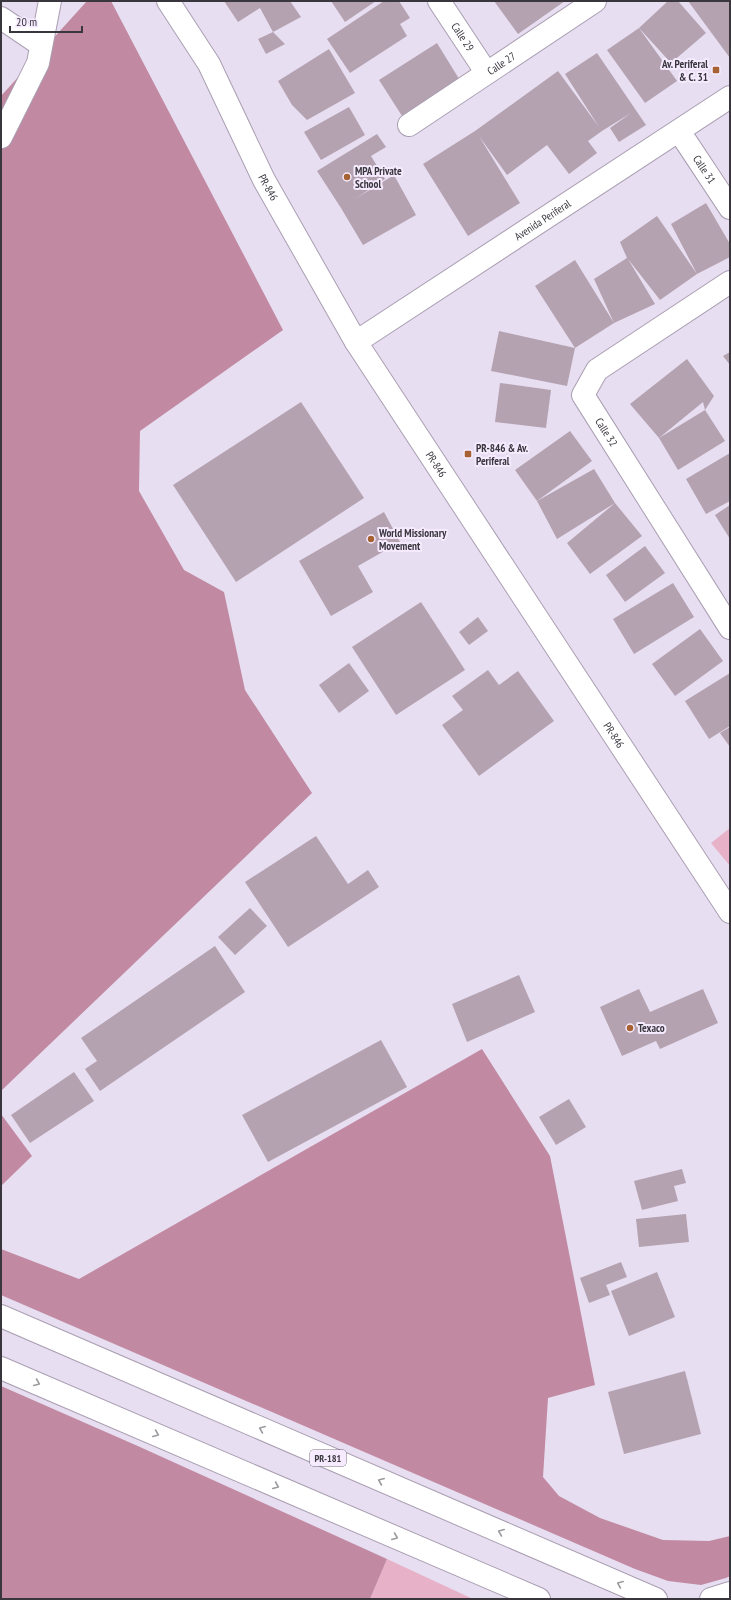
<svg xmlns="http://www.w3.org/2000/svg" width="731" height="1600" font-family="'PT Sans Narrow',sans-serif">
  <rect width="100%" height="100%" fill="#e8def1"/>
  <g fill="#e7b1c8">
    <path d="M 730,828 L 730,866 L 711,843 Z"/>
    <path d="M 387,1559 L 473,1599 L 370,1599 Z"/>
  </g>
  <g fill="#c18aa2">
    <path d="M 87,1 L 111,1 L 283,330 L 140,431 L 139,491 L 184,570 L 224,592 L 245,690 L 312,793 L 1,1091 L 1,96 Z"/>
    <path d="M 482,1049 L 550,1156 L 595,1385 L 548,1398 L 543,1477 L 559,1496 L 600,1518 L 663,1540 L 709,1541 L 730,1536 L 730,1576 L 726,1578 L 701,1585 L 668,1581 L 635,1569 L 1,1295 L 1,1249 L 79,1279 Z"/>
    <path d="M 1,1114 L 32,1156 L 1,1186 Z"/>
    <path d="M 1,1386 L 140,1447 L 387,1559 L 370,1599 L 1,1599 Z"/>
  </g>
  <g fill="#b4a2b1">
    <path d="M 224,1 L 290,1 L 301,17 L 273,32 L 285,44 L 266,54 L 258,39 L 273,32 L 260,8 L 238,22 Z"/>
    <path d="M 331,1 L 376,1 L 345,22 Z"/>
    <path d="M 384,1 L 399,1 L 410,18 L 400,24 L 407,36 L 350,73 L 327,39 Z"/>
    <path d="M 494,1 L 565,1 L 518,34 Z"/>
    <path d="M 668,1 L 678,1 L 706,33 L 671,63 L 639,28 Z"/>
    <path d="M 688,1 L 730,1 L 730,58 Z"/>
    <path d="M 639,28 L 677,81 L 645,103 L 607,50 Z"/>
    <path d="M 437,43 L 464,87 L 404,119 L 379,80 Z"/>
    <path d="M 329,49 L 355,93 L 307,120 L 292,105 L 278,81 Z"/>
    <path d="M 597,53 L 646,125 L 619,142 L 610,128 L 631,113 L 602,131 L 588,141 L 597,153 L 569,174 L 547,145 L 507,175 L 479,136 L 520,203 L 468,236 L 423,164 L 475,131 L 558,71 L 599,127 L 565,74 Z"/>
    <path d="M 349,107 L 365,135 L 321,160 L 304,132 Z"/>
    <path d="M 377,134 L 386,147 L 371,156 L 385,179 L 355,199 L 394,175 L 416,215 L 363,245 L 341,208 L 317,171 Z"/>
    <path d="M 706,203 L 730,244 L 730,257 L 697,274 L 660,300 L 628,259 L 655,304 L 614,323 L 575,348 L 567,386 L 491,371 L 499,331 L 575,348 L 535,286 L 575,260 L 614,323 L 594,279 L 627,258 L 620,242 L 657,216 L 697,274 L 671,224 Z"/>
    <path d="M 730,352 L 730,365 L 723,356 Z"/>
    <path d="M 687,359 L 714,396 L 705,410 L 725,441 L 678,470 L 659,438 L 705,410 L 703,402 L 659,438 L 630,404 Z"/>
    <path d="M 500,383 L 551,390 L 546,428 L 495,422 Z"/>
    <path d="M 301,402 L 364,498 L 236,582 L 173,485 Z"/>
    <path d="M 570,431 L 592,461 L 537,501 L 515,470 Z"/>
    <path d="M 730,453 L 730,501 L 706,514 L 686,479 Z"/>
    <path d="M 594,469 L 615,503 L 642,536 L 590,574 L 567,543 L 615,503 L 557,539 L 537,501 Z"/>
    <path d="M 730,505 L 730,539 L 715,515 Z"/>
    <path d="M 384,512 L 400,542 L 358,566 L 373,592 L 331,616 L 299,561 Z"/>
    <path d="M 645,546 L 665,573 L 625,602 L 606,575 Z"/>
    <path d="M 673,583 L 694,617 L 634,654 L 613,619 Z"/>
    <path d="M 421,602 L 465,670 L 396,715 L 352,647 Z"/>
    <path d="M 478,617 L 488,631 L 469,645 L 459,632 Z"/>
    <path d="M 700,629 L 723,661 L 675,696 L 652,664 Z"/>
    <path d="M 349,663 L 369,691 L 339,713 L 319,685 Z"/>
    <path d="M 488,670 L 499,685 L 518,671 L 554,721 L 479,776 L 442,725 L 463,710 L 452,696 Z"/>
    <path d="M 730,673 L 730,726 L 709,739 L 685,701 Z"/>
    <path d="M 730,727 L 730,747 L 720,733 Z"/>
    <path d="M 316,836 L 348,884 L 368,870 L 379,887 L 288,947 L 245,882 Z"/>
    <path d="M 250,908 L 267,926 L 235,955 L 218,937 Z"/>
    <path d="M 215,946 L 245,992 L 100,1091 L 85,1069 L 97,1061 L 81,1038 Z"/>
    <path d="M 519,975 L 535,1012 L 467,1042 L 452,1004 Z"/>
    <path d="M 639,989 L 650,1012 L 703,989 L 718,1023 L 660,1049 L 656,1041 L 622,1056 L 600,1007 Z"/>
    <path d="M 381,1040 L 407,1087 L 268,1162 L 242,1115 Z"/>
    <path d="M 74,1072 L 94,1101 L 30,1143 L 11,1115 Z"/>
    <path d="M 569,1099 L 586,1127 L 556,1145 L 539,1117 Z"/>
    <path d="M 682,1169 L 686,1183 L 674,1186 L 678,1201 L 642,1210 L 634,1181 Z"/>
    <path d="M 686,1214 L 689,1242 L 639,1247 L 636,1219 Z"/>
    <path d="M 621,1262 L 627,1277 L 606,1285 L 610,1295 L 589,1303 L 580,1278 Z"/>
    <path d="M 657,1272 L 675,1317 L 629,1336 L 611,1291 Z"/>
    <path d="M 685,1371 L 701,1434 L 624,1454 L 608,1392 Z"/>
  </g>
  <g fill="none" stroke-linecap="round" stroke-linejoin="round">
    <defs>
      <g id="minor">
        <path id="s1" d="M 168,1 L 209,64 L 264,180 L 356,342 L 730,912"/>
        <path id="s2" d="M 439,1 L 486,72"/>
        <path d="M 1,18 L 41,45"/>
        <path id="s3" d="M 409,125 L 595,1"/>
        <path id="s4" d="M 679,131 L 730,208"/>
        <path d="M 1,137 L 38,63 L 50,1"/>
        <path id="s5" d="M 730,282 L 597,370 L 583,395 L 730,628"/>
        <path id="s6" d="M 356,342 L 730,97"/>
      </g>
      <g id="major">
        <path d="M 1,1316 L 656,1599"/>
        <path d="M 1,1368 L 539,1599"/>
        <path d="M 711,1599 L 730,1593"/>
      </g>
    </defs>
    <use href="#minor" stroke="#aa9fb2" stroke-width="24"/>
    <use href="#major" stroke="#aa9fb2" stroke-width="24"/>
    <use href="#minor" stroke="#fff" stroke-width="22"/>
    <use href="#major" stroke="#fff" stroke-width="22"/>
  </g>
  <defs><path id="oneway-chevron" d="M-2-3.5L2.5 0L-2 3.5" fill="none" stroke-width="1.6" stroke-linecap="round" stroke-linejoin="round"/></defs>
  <g stroke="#9c9a9e">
    <use href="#oneway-chevron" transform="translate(37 1383) rotate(23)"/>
    <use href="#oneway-chevron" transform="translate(262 1429) rotate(-157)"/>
    <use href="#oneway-chevron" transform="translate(156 1434) rotate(23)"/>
    <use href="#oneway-chevron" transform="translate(381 1481) rotate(-157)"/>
    <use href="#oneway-chevron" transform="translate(276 1486) rotate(23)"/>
    <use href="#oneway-chevron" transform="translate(501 1532) rotate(-157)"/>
    <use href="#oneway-chevron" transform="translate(395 1537) rotate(23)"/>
    <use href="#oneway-chevron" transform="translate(620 1584) rotate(-157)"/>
  </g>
  <g fill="#a66233" stroke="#f6ebfe" stroke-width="1.5">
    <rect x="712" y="66" width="8" height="8" rx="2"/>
    <circle cx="347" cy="177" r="4"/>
    <rect x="464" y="450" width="8" height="8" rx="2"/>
    <circle cx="371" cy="539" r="4"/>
    <circle cx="630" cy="1028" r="4"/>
  </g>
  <g text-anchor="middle" stroke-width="4" stroke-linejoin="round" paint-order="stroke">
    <rect fill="#f6ebfe" stroke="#726c78" stroke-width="1" x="310" y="1450" width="36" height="16" rx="3"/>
    <g font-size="10" font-weight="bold" fill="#3a363e">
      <text x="328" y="1462">PR-181</text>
    </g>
    <g font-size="11" fill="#3a363e" stroke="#f6ebfe">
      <text dy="4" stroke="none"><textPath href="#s2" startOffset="43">Calle 29</textPath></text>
      <text dy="4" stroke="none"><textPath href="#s3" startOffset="111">Calle 27</textPath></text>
      <text dy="4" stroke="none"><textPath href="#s4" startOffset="46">Calle 31</textPath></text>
      <text dy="4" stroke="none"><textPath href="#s1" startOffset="212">PR-846</textPath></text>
      <text dy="4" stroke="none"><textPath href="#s6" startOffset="223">Avenida Periferal</textPath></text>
      <text dy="4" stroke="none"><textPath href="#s5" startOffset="232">Calle 32</textPath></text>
      <text dy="4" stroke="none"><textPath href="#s1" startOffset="536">PR-846</textPath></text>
      <text dy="4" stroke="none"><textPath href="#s1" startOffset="860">PR-846</textPath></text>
    </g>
    <g font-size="11" font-weight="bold" fill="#3a363e" stroke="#f6ebfe" text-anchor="start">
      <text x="708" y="68" text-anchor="end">Av. Periferal<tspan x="708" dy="13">&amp; C. 31</tspan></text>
      <text x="355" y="175">MPA Private<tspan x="355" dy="13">School</tspan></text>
      <text x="476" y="452">PR-846 &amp; Av.<tspan x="476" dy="13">Periferal</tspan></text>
      <text x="379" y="537">World Missionary<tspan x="379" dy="13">Movement</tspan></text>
      <text x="638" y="1032">Texaco</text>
    </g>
  </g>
  <rect width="731" height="1600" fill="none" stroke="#3a363e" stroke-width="4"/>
  <path d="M10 26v6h72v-6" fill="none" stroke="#3a363e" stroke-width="2"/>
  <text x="16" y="26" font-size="12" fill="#3a363e" stroke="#f6ebfe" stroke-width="3" paint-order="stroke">20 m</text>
</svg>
